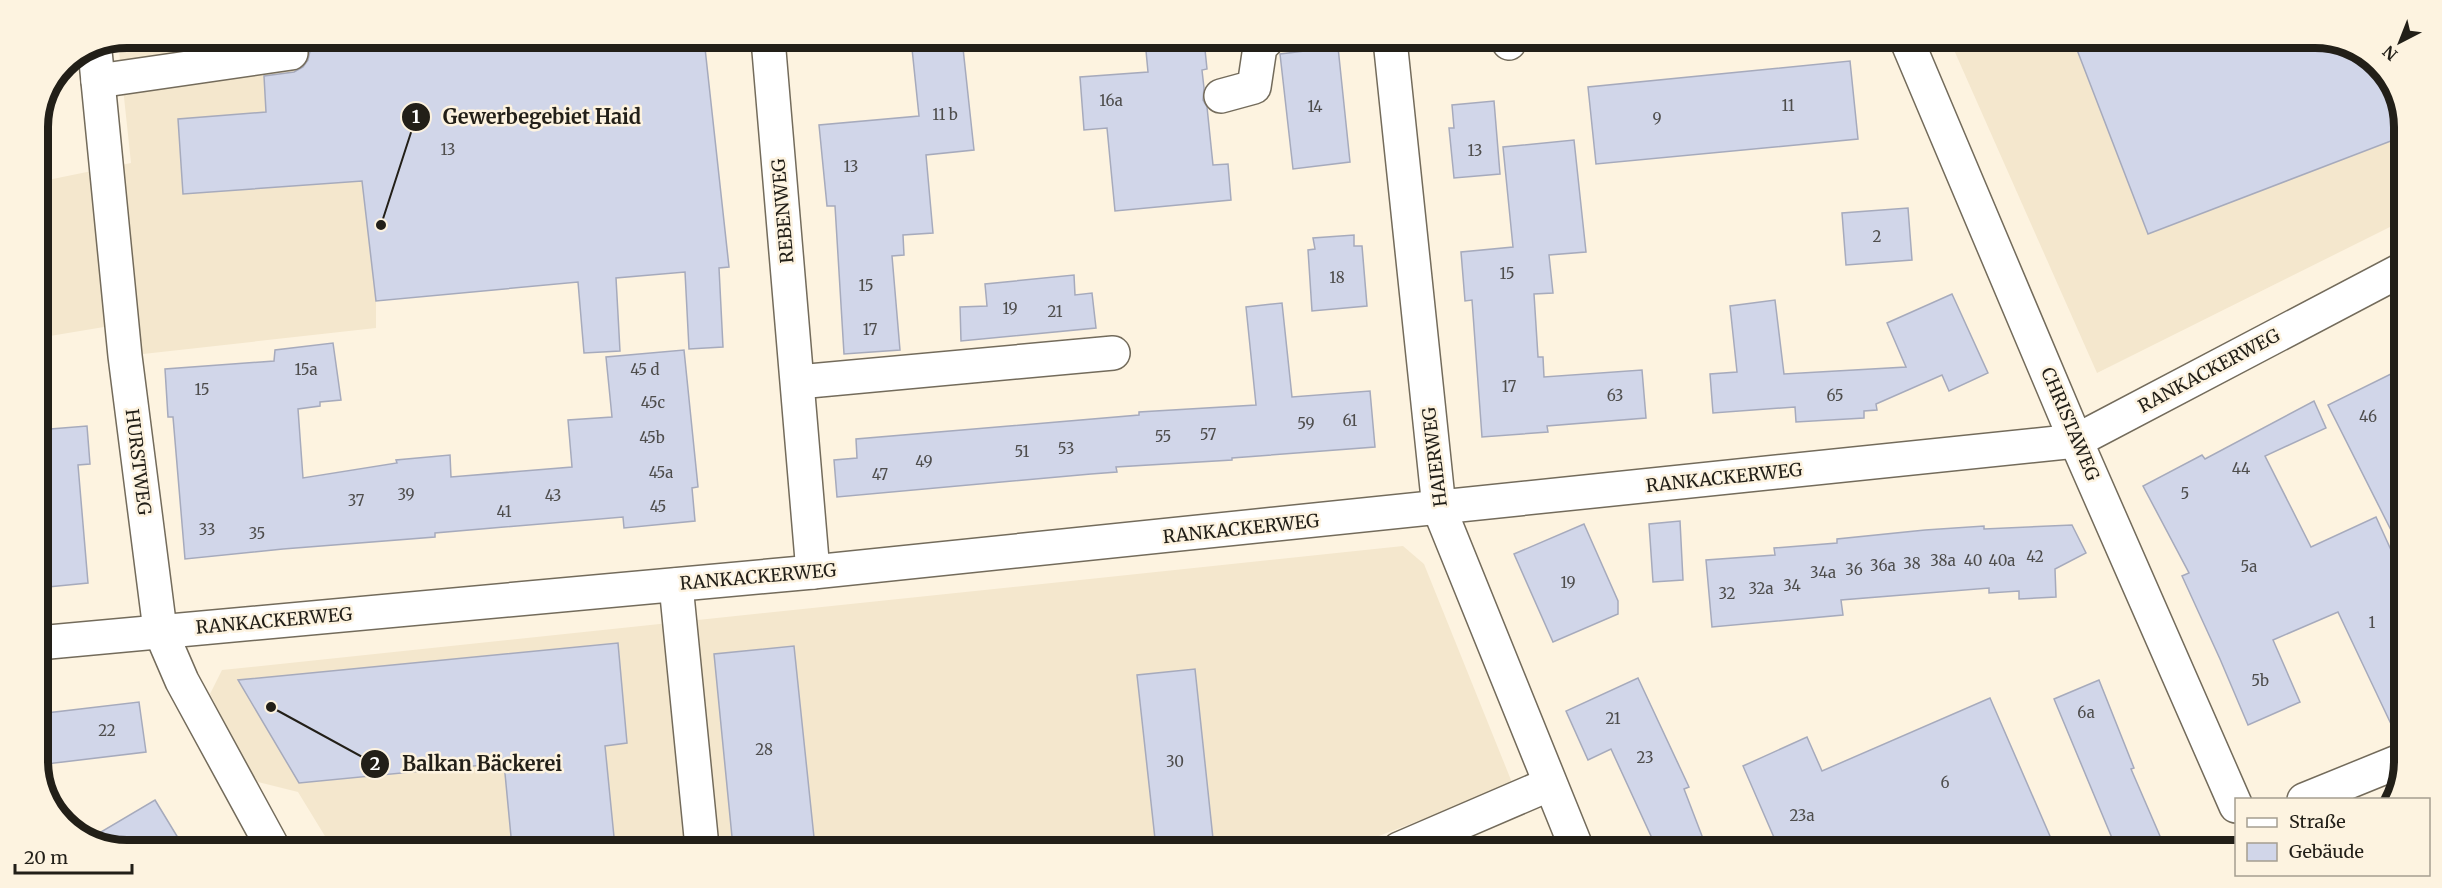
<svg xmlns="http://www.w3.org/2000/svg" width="2442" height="888" font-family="Merriweather,serif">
  <rect width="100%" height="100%" fill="#fdf3e0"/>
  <g fill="#f4e7cd">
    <path d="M 127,38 L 704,39 L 729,267 L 376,301 L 376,328 L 125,356 L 122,324 L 38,338 L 38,182 L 131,163 L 118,41 Z"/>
    <path d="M 1950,41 L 2343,42 L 2386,72 L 2404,121 L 2404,220 L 2097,373 Z"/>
    <path d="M 1403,546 L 1424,564 L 1513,785 L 1347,848 L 331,846 L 298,792 L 254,781 L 210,694 L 222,670 Z"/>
  </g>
  <g fill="#d1d6e9" stroke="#a6aabc" stroke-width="1.5">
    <path d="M 301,38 L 704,39 L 729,267 L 719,268 L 723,347 L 689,349 L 685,272 L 616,278 L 620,351 L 584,353 L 578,282 L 376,301 L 362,181 L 183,194 L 178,119 L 266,112 L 264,76 L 294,72 L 303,67 L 308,60 L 310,51 L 306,42 Z"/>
    <path d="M 911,39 L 962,39 L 974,150 L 926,155 L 933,233 L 903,235 L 904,255 L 892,256 L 900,350 L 844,354 L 835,206 L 827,206 L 819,125 L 919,116 Z"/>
    <path d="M 1145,40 L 1204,40 L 1207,69 L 1202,70 L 1204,88 L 1203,100 L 1207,107 L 1213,165 L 1228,164 L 1231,200 L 1115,211 L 1107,128 L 1084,130 L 1080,77 L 1148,72 Z"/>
    <path d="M 2074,42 L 2343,42 L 2386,72 L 2404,121 L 2404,136 L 2148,234 Z"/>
    <path d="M 1338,47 L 1350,162 L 1293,169 L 1280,54 Z"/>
    <path d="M 1850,61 L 1858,139 L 1596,164 L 1588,87 Z"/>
    <path d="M 1494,101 L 1500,174 L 1454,178 L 1449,128 L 1454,128 L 1452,105 Z"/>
    <path d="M 1574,140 L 1586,252 L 1549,255 L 1553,293 L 1534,294 L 1538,357 L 1543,357 L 1544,377 L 1642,370 L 1646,418 L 1547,426 L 1548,432 L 1482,437 L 1472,300 L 1465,301 L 1461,252 L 1513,247 L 1503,147 Z"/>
    <path d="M 1908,208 L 1912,260 L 1846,265 L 1842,213 Z"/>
    <path d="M 1354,235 L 1354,246 L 1362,246 L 1367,306 L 1312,311 L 1308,250 L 1315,249 L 1313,238 Z"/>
    <path d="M 1074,275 L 1075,295 L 1092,293 L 1096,328 L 961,341 L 960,307 L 987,306 L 985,284 Z"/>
    <path d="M 1952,294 L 1988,373 L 1949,391 L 1942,375 L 1876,404 L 1877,410 L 1864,411 L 1864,418 L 1796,422 L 1795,407 L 1713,413 L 1710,374 L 1737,372 L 1730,306 L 1775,300 L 1784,374 L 1906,367 L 1887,323 Z"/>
    <path d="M 1282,303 L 1292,397 L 1370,391 L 1375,447 L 1232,458 L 1232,460 L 1116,467 L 1117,472 L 1091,474 L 837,497 L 834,460 L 857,458 L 856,439 L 1139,415 L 1139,412 L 1256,405 L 1246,307 Z"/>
    <path d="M 333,343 L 341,400 L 320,402 L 320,406 L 298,409 L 303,478 L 397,463 L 396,460 L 450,455 L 451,477 L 572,467 L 568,420 L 612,417 L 606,357 L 684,350 L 698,487 L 692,488 L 695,521 L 624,528 L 623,517 L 435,533 L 435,537 L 283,549 L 185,559 L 173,417 L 168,417 L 165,369 L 274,361 L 275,350 Z"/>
    <path d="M 2403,368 L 2402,419 L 2401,550 L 2328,405 Z"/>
    <path d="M 2314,401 L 2326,428 L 2265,456 L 2311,547 L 2376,517 L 2401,572 L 2400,743 L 2338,612 L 2273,640 L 2300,702 L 2248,725 L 2220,659 L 2182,576 L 2189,573 L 2143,486 L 2202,455 L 2205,459 Z"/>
    <path d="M 87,426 L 90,464 L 78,465 L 88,583 L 38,588 L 38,430 Z"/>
    <path d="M 1680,521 L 1683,580 L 1653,582 L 1649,524 Z"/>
    <path d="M 1584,524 L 1618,601 L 1618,614 L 1553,642 L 1514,554 Z"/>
    <path d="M 2072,525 L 2086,553 L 2055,569 L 2056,597 L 2019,599 L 2019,591 L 1989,593 L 1989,588 L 1841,600 L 1843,615 L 1712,627 L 1706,560 L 1775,555 L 1774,548 L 1837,543 L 1837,539 L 1925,530 L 1984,526 L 1984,529 Z"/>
    <path d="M 618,643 L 627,743 L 605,746 L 615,847 L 512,847 L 504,763 L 299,783 L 238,680 Z"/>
    <path d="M 794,646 L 815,847 L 733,847 L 714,654 Z"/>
    <path d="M 1195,669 L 1214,848 L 1156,848 L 1137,675 Z"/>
    <path d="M 1638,678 L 1689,787 L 1684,789 L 1707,849 L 1657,849 L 1611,749 L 1588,760 L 1566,711 Z"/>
    <path d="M 2099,680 L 2134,768 L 2131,769 L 2166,850 L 2117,850 L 2054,699 Z"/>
    <path d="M 1990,698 L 2056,850 L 1779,849 L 1743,766 L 1807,737 L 1822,771 Z"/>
    <path d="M 139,702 L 146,752 L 38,765 L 38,714 Z"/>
    <path d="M 155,800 L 183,846 L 99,846 L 89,839 Z"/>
  </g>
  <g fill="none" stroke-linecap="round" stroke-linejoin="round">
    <defs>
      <g id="minor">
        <path d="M 768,39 L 813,572"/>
        <path d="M 1390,40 L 1439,508 L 1577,849"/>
        <path d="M 1508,40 L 1509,43"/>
        <path d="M 1907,41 L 2076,441 L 2236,806"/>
        <path d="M 95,51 L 125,356 L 160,630 L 182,681 L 272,846"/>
        <path d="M 98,81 L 291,53"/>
        <path d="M 1221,96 L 1254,87 L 1260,47 L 1267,40"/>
        <path d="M 798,382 L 1113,353"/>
        <path d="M 676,585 L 702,847"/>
        <path d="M 38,643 L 813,572 L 2076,441 L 2403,269"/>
        <path d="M 2304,800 L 2400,761"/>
        <path d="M 1399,849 L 1550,784"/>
      </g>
    </defs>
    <use href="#minor" stroke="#736b5b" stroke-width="36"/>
    <use href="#minor" stroke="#fff" stroke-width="33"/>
  </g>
  <g text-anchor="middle" stroke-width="5" stroke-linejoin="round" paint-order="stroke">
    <g font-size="15" fill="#4e4d4c">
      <text x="1111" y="106">16a</text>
      <text x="1788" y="111">11</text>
      <text x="1315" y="112">14</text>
      <text x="945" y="120">11 b</text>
      <text x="1657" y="124">9</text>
      <text x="448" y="155">13</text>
      <text x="1475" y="156">13</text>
      <text x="851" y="172">13</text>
      <text x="1877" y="242">2</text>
      <text x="1507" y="279">15</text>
      <text x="1337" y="283">18</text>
      <text x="866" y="291">15</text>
      <text x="1010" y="314">19</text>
      <text x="1055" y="317">21</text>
      <text x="870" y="335">17</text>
      <text x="306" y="375">15a</text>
      <text x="645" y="375">45 d</text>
      <text x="1509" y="392">17</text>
      <text x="202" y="395">15</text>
      <text x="1615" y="401">63</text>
      <text x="1835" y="401">65</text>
      <text x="653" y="408">45c</text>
      <text x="2368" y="422">46</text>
      <text x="1350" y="426">61</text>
      <text x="1306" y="429">59</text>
      <text x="1208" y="440">57</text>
      <text x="1163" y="442">55</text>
      <text x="652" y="443">45b</text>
      <text x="1066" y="454">53</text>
      <text x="1022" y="457">51</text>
      <text x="924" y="467">49</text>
      <text x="2241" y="474">44</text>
      <text x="661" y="478">45a</text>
      <text x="880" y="480">47</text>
      <text x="2185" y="499">5</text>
      <text x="406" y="500">39</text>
      <text x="553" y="501">43</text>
      <text x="356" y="506">37</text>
      <text x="658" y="512">45</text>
      <text x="504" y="517">41</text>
      <text x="207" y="535">33</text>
      <text x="257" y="539">35</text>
      <text x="2035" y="562">42</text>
      <text x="1943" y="566">38a</text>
      <text x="1973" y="566">40</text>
      <text x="2002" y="566">40a</text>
      <text x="1912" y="569">38</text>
      <text x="1883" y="571">36a</text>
      <text x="2249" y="572">5a</text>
      <text x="1854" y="575">36</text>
      <text x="1823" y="578">34a</text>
      <text x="1568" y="588">19</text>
      <text x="1792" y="591">34</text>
      <text x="1761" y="594">32a</text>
      <text x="1727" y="599">32</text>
      <text x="2372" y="628">1</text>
      <text x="2260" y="686">5b</text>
      <text x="2086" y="718">6a</text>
      <text x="1613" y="724">21</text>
      <text x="107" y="736">22</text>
      <text x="764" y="755">28</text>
      <text x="1645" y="763">23</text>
      <text x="1175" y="767">30</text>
      <text x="1945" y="788">6</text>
      <text x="1802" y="821">23a</text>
    </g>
    <g font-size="18" fill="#221f18" stroke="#fdf3e0">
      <text transform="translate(783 211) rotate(-95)" y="6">REBENWEG</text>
      <text transform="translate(2209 371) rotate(-28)" y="6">RANKACKERWEG</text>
      <text transform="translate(2070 424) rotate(67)" y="6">CHRISTAWEG</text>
      <text transform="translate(1435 457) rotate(-97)" y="6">HAIERWEG</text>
      <text transform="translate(138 462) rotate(83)" y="6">HURSTWEG</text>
      <text transform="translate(1724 478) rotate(-6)" y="6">RANKACKERWEG</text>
      <text transform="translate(1241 529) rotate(-6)" y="6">RANKACKERWEG</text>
      <text transform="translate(758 577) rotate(-5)" y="6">RANKACKERWEG</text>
      <text transform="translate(274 621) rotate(-5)" y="6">RANKACKERWEG</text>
    </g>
  </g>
  <path d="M0 0H2442V888H0ZM127 48H2315A79 79 0 0 1 2394 127V761A79 79 0 0 1 2315 840H127A79 79 0 0 1 48 761V127A79 79 0 0 1 127 48Z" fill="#fdf3e0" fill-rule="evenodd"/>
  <path fill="none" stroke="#221f18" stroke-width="8" d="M127 48H2315A79 79 0 0 1 2394 127V761A79 79 0 0 1 2315 840H127A79 79 0 0 1 48 761V127A79 79 0 0 1 127 48Z"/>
  <path fill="none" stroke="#221f18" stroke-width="2" d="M381 225L416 117M271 707L375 764"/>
  <g fill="#221f18" stroke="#fdf3e0" stroke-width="2">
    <circle cx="381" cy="225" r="6"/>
    <circle cx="271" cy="707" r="6"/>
    <circle cx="416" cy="117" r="15"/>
    <circle cx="375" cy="764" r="15"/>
  </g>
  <g font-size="18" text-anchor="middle" font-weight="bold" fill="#fff">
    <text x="416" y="123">1</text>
    <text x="375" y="770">2</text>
  </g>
  <g font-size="20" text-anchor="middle" font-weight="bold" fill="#221f18" stroke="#fdf3e0" stroke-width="5" stroke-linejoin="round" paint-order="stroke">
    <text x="542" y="124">Gewerbegebiet Haid</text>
    <text x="482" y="771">Balkan Bäckerei</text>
  </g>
  <rect x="2235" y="798" width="195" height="78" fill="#fdf3e0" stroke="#a59e90" stroke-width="1.5"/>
  <rect x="2247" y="818" width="30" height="9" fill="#ffffff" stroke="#a59e90" stroke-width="1.5"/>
  <text x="2289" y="828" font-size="18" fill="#221f18">Straße</text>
  <rect x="2247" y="843" width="30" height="18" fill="#d1d6e9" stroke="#a59e90" stroke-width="1.5"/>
  <text x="2289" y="858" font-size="18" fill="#221f18">Gebäude</text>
  <g transform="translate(2400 42) rotate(222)" stroke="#fdf3e0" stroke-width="4.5" paint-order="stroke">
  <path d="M0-4.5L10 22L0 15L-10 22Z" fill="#221f18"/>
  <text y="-9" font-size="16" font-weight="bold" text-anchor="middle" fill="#221f18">N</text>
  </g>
  <path d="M15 864v9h117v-9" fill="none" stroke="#221f18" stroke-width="3"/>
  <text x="24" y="864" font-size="18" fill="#221f18" stroke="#fdf3e0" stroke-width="4.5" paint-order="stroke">20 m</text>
</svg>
